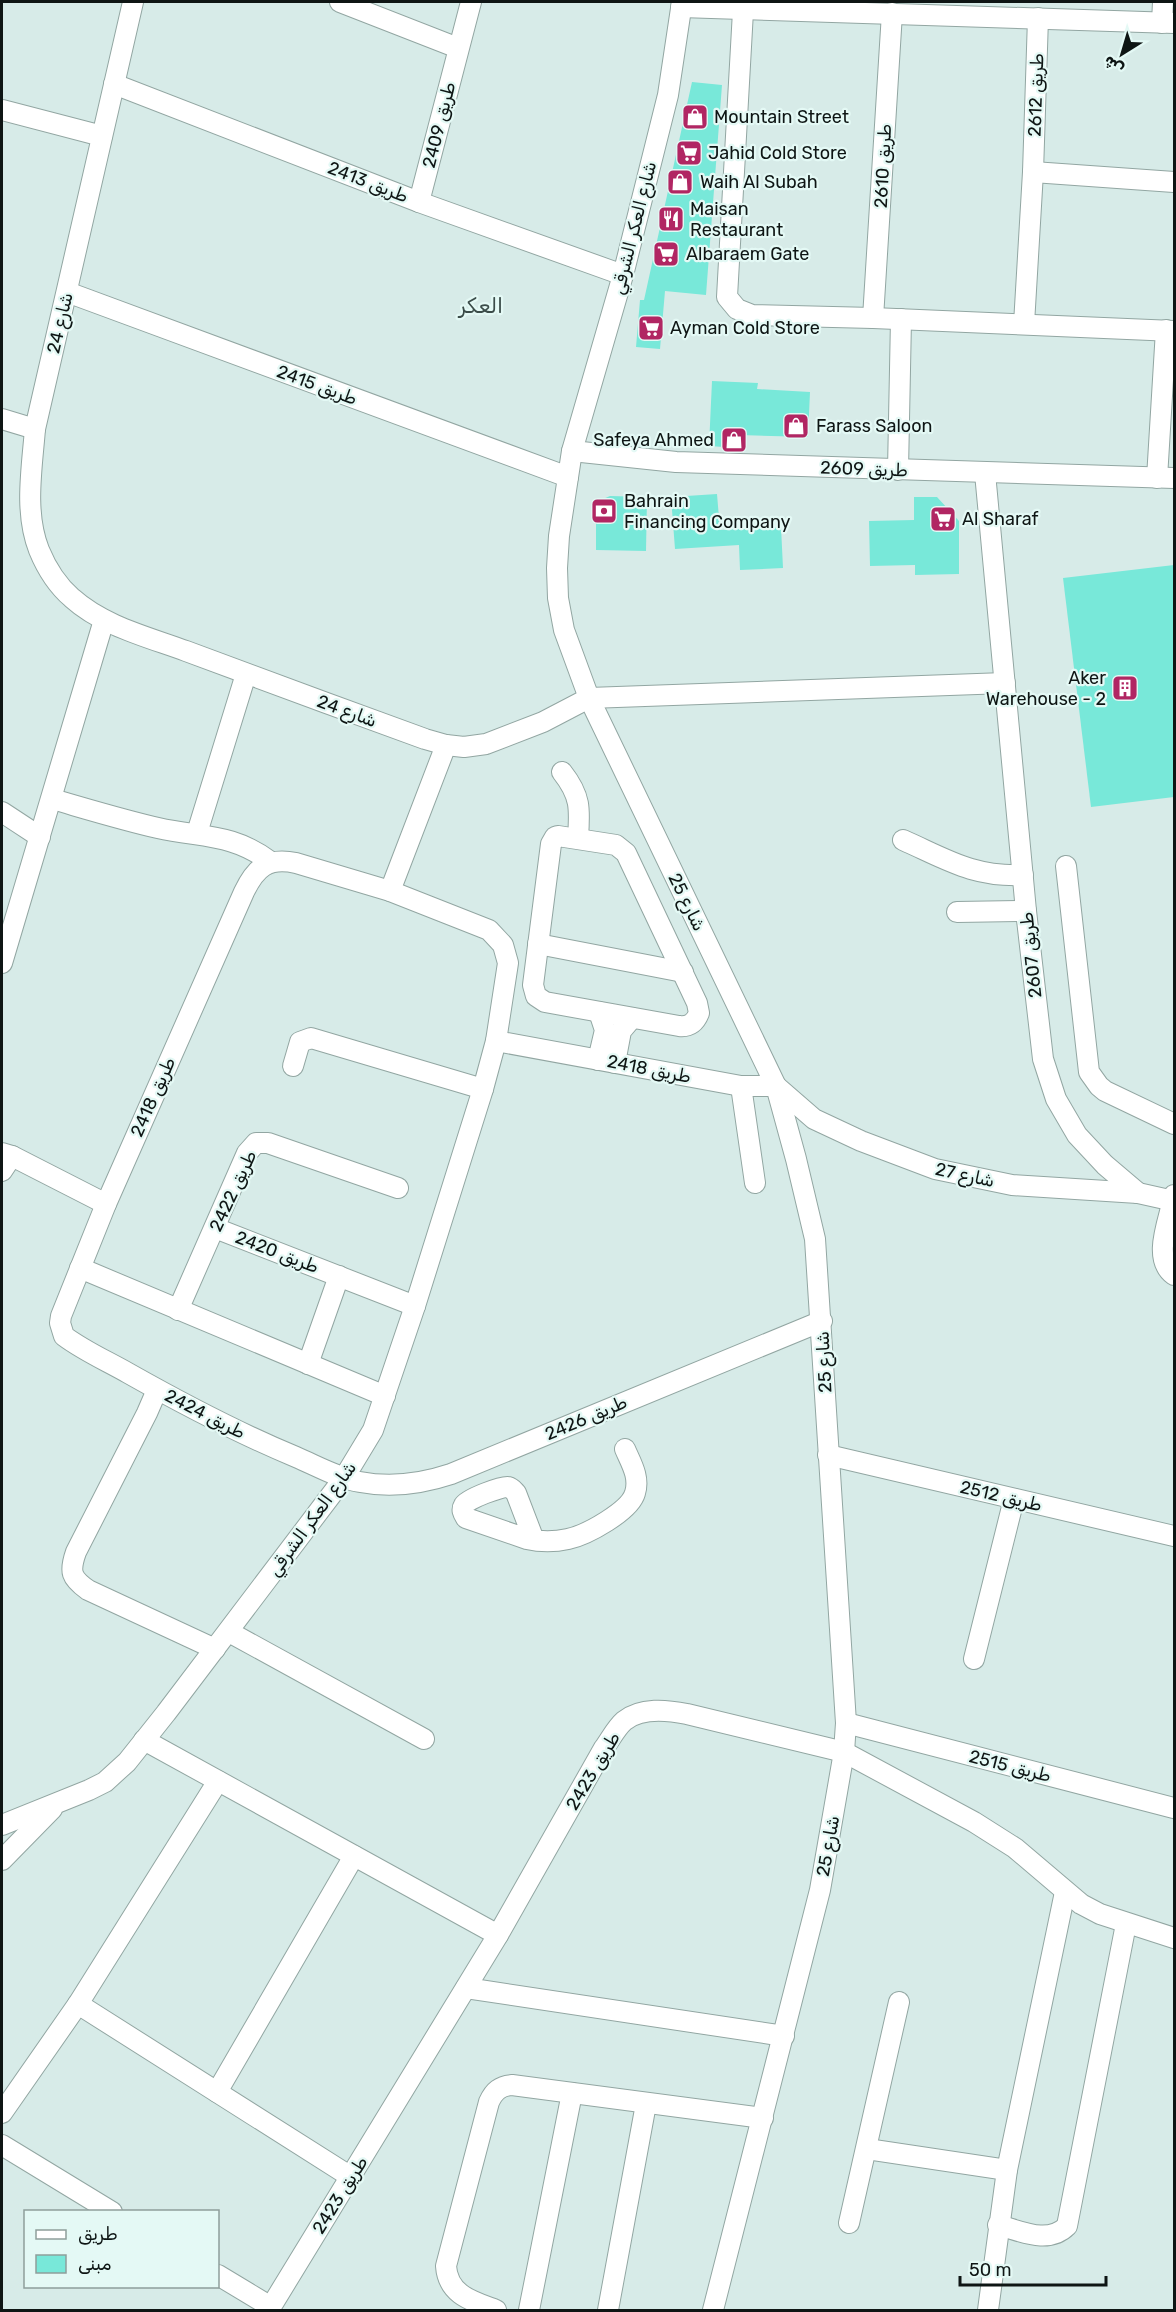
<svg xmlns="http://www.w3.org/2000/svg" width="1176" height="2312" font-family="Rubik,'Noto Naskh Arabic',sans-serif">
  <rect width="100%" height="100%" fill="#d7ebe8"/>
  <g fill="#78e8d9">
    <path d="M 692,82 L 722,85 L 706,295 L 665,291 L 660,349 L 636,347 L 640,300 L 644,300 Z"/>
    <path d="M 712,381 L 758,383 L 757,389 L 810,392 L 808,437 L 740,435 L 739,448 L 709,446 Z"/>
    <path d="M 717,494 L 720,530 L 781,527 L 783,568 L 740,570 L 739,545 L 675,549 L 671,497 Z"/>
    <path d="M 610,496 L 647,497 L 646,551 L 596,550 L 596,502 Z"/>
    <path d="M 914,497 L 937,497 L 959,521 L 959,574 L 915,575 L 915,565 L 870,566 L 869,521 L 914,520 Z"/>
    <path d="M 1174,565 L 1174,797 L 1091,807 L 1063,578 Z"/>
  </g>
  <g fill="none" stroke-linecap="round" stroke-linejoin="round">
    <defs>
      <g id="minor">
        <path d="M 133,2 L 35,429 C 32,468 24,512 39,550 C 46,567 58,586 72,598 C 103,626 148,637 186,651 C 266,681 345,710 425,739 L 446,745 L 464,747 L 486,744 L 543,722 L 589,698 L 1005,683"/>
        <path d="M 340,2 L 458,48"/>
        <path d="M 682,2 L 668,95 L 623,275 L 572,451 L 559,536 L 557,568 L 558,598 L 564,630 L 589,698 L 776,1086 L 796,1159 L 815,1239 L 846,1723 L 844,1752 L 820,1890 L 713,2310"/>
        <path d="M 681,7 L 1174,23"/>
        <path d="M 743,11 L 727,297 L 737,309 L 752,315 L 873,318 L 1174,331"/>
        <path d="M 1162,23 L 1163,2"/>
        <path d="M 114,84 L 419,202 L 623,275"/>
        <path d="M 2,110 L 102,136"/>
        <path d="M 1033,172 L 1174,182"/>
        <path d="M 419,202 L 471,2"/>
        <path d="M 67,292 L 568,477"/>
        <path d="M 873,318 L 892,13"/>
        <path d="M 1024,324 L 1033,172 L 1038,18"/>
        <path d="M 2,419 L 35,429"/>
        <path d="M 572,451 L 676,462 L 1174,478"/>
        <path d="M 898,470 L 901,319"/>
        <path d="M 985,473 L 1026,911 L 1043,1059 L 1056,1099 L 1077,1135 L 1105,1165 L 1138,1193"/>
        <path d="M 1157,478 L 1166,330"/>
        <path d="M 562,772 C 581,796 580,809 578,838"/>
        <path d="M 52,799 C 87,809 123,820 158,828 C 203,838 232,833 271,862"/>
        <path d="M 2,812 L 40,837"/>
        <path d="M 197,833 L 246,674"/>
        <path d="M 558,836 L 616,845 L 626,853 L 697,1003 L 699,1013 C 695,1023 689,1027 679,1026 L 545,1002 L 536,996 L 533,985 L 551,844 L 555,837 Z"/>
        <path d="M 903,840 C 948,860 973,877 1023,875"/>
        <path d="M 1066,866 L 1089,1072 L 1099,1086 L 1105,1091 L 1174,1124"/>
        <path d="M 390,891 L 446,745"/>
        <path d="M 957,912 L 1026,911"/>
        <path d="M 538,944 L 683,972"/>
        <path d="M 2,963 L 104,620"/>
        <path d="M 496,1041 L 741,1086 L 776,1086 L 814,1119 L 861,1141 L 935,1169 L 1012,1185 L 1138,1193 L 1174,1201"/>
        <path d="M 598,1060 L 605,1030 L 599,1012"/>
        <path d="M 615,1063 L 621,1031 L 632,1018"/>
        <path d="M 293,1066 L 300,1042 L 311,1038 L 483,1089"/>
        <path d="M 741,1086 L 755,1183"/>
        <path d="M 2,1153 L 12,1156 L 106,1204"/>
        <path d="M 2,1171 L 12,1156"/>
        <path d="M 1174,1195 C 1170,1219 1151,1258 1174,1275"/>
        <path d="M 215,1228 L 415,1306"/>
        <path d="M 80,1268 L 385,1396"/>
        <path d="M 178,1310 L 247,1153 L 256,1143 L 268,1143 L 398,1188"/>
        <path d="M 308,1364 L 339,1276"/>
        <path d="M 157,1390 L 147,1413 L 76,1552 C 69,1572 71,1578 88,1590 L 215,1649"/>
        <path d="M 828,1455 L 1174,1536"/>
        <path d="M 534,1540 L 516,1493 C 513,1490 512,1488 508,1487 C 502,1486 467,1499 464,1505 C 461,1510 463,1513 466,1518 L 527,1539 C 540,1542 555,1542 568,1539 C 587,1535 630,1511 635,1493 C 640,1477 631,1463 625,1449"/>
        <path d="M 229,1632 L 424,1739"/>
        <path d="M 974,1659 L 1014,1499"/>
        <path d="M 846,1723 L 1174,1808"/>
        <path d="M 144,1740 L 498,1935"/>
        <path d="M 2,1825 L 89,1790 L 105,1782 L 127,1762 L 166,1713 L 344,1478 L 373,1430 L 415,1306 L 483,1089 L 496,1041 L 508,963 L 503,945 L 489,930 L 390,891 L 296,863 C 268,857 256,867 244,892 L 106,1204 L 61,1316 L 60,1323 L 64,1336 C 84,1351 107,1361 128,1373 C 183,1404 238,1433 296,1457 C 317,1466 338,1478 360,1482 C 391,1488 421,1484 451,1474 L 822,1321"/>
        <path d="M 2,1860 L 52,1809"/>
        <path d="M 466,1988 L 784,2036"/>
        <path d="M 78,2004 L 351,2177"/>
        <path d="M 217,2092 L 354,1856"/>
        <path d="M 2,2113 L 78,2004 L 218,1781"/>
        <path d="M 2,2145 L 112,2212"/>
        <path d="M 867,2149 L 1007,2170"/>
        <path d="M 849,2223 L 899,2002"/>
        <path d="M 998,2225 C 1021,2231 1048,2245 1067,2226 L 1126,1924"/>
        <path d="M 218,2275 L 271,2307"/>
        <path d="M 269,2310 L 498,1935 L 604,1748 C 610,1740 616,1728 624,1721 C 641,1707 667,1710 687,1714 L 844,1752 L 974,1822 L 1015,1848 L 1081,1904 L 1100,1914 L 1174,1938"/>
        <path d="M 496,2310 C 472,2301 448,2295 446,2266 L 489,2102 C 494,2091 500,2086 512,2085 L 763,2118"/>
        <path d="M 529,2310 L 572,2093"/>
        <path d="M 608,2310 L 646,2104"/>
        <path d="M 988,2310 L 1007,2170 L 1065,1892"/>
      </g>
    </defs>
    <use href="#minor" stroke="#92a6a2" stroke-width="22"/>
    <use href="#minor" stroke="#fff" stroke-width="20"/>
  </g>
  <defs>
    <symbol id="shop-square" viewBox="-11 -11 22 22"><rect x="-9" y="-9" width="18" height="18" rx="4" fill="#b12663" stroke="#e4f9f5"/><path d="M-5-2.5h2.3a2.7 3.5 0 0 1 5.4 0H5L5.5 6h-11ZM-1.5-2.5h3a1.5 2.3 0 0 0-3 0Z" fill="#fff"/></symbol>
    <symbol id="supermarket-square" viewBox="-11 -11 22 22"><rect x="-9" y="-9" width="18" height="18" rx="4" fill="#b12663" stroke="#e4f9f5"/><path d="M-6-5.5h2.5l.6 2H6L4.5 2H-2.5L-4.4-4H-6ZM-1.5 3.2a1.3 1.3 0 1 0 .1 0ZM3 3.2a1.3 1.3 0 1 0 .1 0Z" fill="#fff"/></symbol>
    <symbol id="restaurant-square" viewBox="-11 -11 22 22"><rect x="-9" y="-9" width="18" height="18" rx="4" fill="#b12663" stroke="#e4f9f5"/><path d="M-5-6h1v4h1v-4h1v4h1v-4h1v5L-1.5 .5V6h-2V.5L-5-1ZM5-6V6H3V1.5H1.5Q1.5-4 5-6Z" fill="#fff"/></symbol>
    <symbol id="bank-square" viewBox="-11 -11 22 22"><rect x="-9" y="-9" width="18" height="18" rx="4" fill="#b12663" stroke="#e4f9f5"/><path d="M-6-4H6V4H-6ZM0-2.3a2.3 2.3 0 1 0 0 4.6a2.3 2.3 0 1 0 0-4.6Z" fill="#fff"/></symbol>
    <symbol id="building-square" viewBox="-11 -11 22 22"><rect x="-9" y="-9" width="18" height="18" rx="4" fill="#b12663" stroke="#e4f9f5"/><path d="M-4-6H4V6H1V3H-1V6H-4ZM-2.5-4.3h1.7v1.8h-1.7ZM.8-4.3h1.7v1.8H.8ZM-2.5-1h1.7V.8h-1.7ZM.8-1h1.7V.8H.8Z" fill="#fff"/></symbol>
  </defs>
  <g fill-rule="evenodd">
    <use href="#shop-square" x="680" y="102" width="30" height="30"/>
    <use href="#supermarket-square" x="674" y="138" width="30" height="30"/>
    <use href="#shop-square" x="665" y="167" width="30" height="30"/>
    <use href="#restaurant-square" x="656" y="204" width="30" height="30"/>
    <use href="#supermarket-square" x="651" y="239" width="30" height="30"/>
    <use href="#supermarket-square" x="636" y="313" width="30" height="30"/>
    <use href="#shop-square" x="781" y="411" width="30" height="30"/>
    <use href="#shop-square" x="719" y="425" width="30" height="30"/>
    <use href="#bank-square" x="589" y="496" width="30" height="30"/>
    <use href="#supermarket-square" x="928" y="504" width="30" height="30"/>
    <use href="#building-square" x="1110" y="673" width="30" height="30"/>
  </g>
  <g text-anchor="middle" stroke-width="4.5" stroke-linejoin="round" paint-order="stroke">
    <g font-size="18" fill="#0e1514" stroke="#e4f9f5">
      <text transform="translate(1036 95) rotate(-88)" y="6">طريق 2612</text>
      <text transform="translate(439 125) rotate(-76)" y="6">طريق 2409</text>
      <text transform="translate(883 166) rotate(-87)" y="6">طريق 2610</text>
      <text transform="translate(368 182) rotate(21)" y="6">طريق 2413</text>
      <text transform="translate(634 228) rotate(-76)" y="6">شارع العكر الشرقي</text>
      <text transform="translate(60 323) rotate(-77)" y="6">شارع 24</text>
      <text transform="translate(317 385) rotate(20)" y="6">طريق 2415</text>
      <text transform="translate(864 469) rotate(2)" y="6">طريق 2609</text>
      <text transform="translate(347 711) rotate(20)" y="6">شارع 24</text>
      <text transform="translate(687 902) rotate(64)" y="6">شارع 25</text>
      <text transform="translate(1031 955) rotate(-96)" y="6">طريق 2607</text>
      <text transform="translate(649 1069) rotate(11)" y="6">طريق 2418</text>
      <text transform="translate(153 1097) rotate(-66)" y="6">طريق 2418</text>
      <text transform="translate(965 1175) rotate(12)" y="6">شارع 27</text>
      <text transform="translate(233 1191) rotate(-65)" y="6">طريق 2422</text>
      <text transform="translate(277 1252) rotate(21)" y="6">طريق 2420</text>
      <text transform="translate(824 1362) rotate(-93)" y="6">شارع 25</text>
      <text transform="translate(205 1414) rotate(27)" y="6">طريق 2424</text>
      <text transform="translate(586 1418) rotate(-23)" y="6">طريق 2426</text>
      <text transform="translate(1001 1496) rotate(13)" y="6">طريق 2512</text>
      <text transform="translate(312 1519) rotate(-54)" y="6">شارع العكر الشرقي</text>
      <text transform="translate(1010 1766) rotate(14)" y="6">طريق 2515</text>
      <text transform="translate(593 1771) rotate(-59)" y="6">طريق 2423</text>
      <text transform="translate(828 1846) rotate(-80)" y="6">شارع 25</text>
      <text transform="translate(340 2195) rotate(-58)" y="6">طريق 2423</text>
    </g>
    <g font-size="18" fill="#0e1514" stroke="#e4f9f5" text-anchor="start">
      <text x="714" y="123">Mountain Street</text>
      <text x="708" y="159">Jahid Cold Store</text>
      <text x="700" y="188">Waih Al Subah</text>
      <text x="690" y="215">Maisan<tspan x="690" dy="21">Restaurant</tspan></text>
      <text x="686" y="260">Albaraem Gate</text>
      <text x="670" y="334">Ayman Cold Store</text>
      <text x="816" y="432">Farass Saloon</text>
      <text x="714" y="446" text-anchor="end">Safeya Ahmed</text>
      <text x="624" y="507">Bahrain<tspan x="624" dy="21">Financing Company</tspan></text>
      <text x="962" y="525">Al Sharaf</text>
      <text x="1106" y="684" text-anchor="end">Aker<tspan x="1106" dy="21">Warehouse - 2</tspan></text>
    </g>
    <g font-size="21" fill="#3b4c49" stroke="#e4f9f5">
      <text x="481" y="313">العكر</text>
    </g>
  </g>
  <rect width="1176" height="2312" fill="none" stroke="#0e1514" stroke-width="6"/>
  <rect x="24" y="2210" width="195" height="78" fill="#e4f9f5" stroke="#8e9e9b" stroke-width="1.5"/>
  <rect x="36" y="2230" width="30" height="9" fill="#ffffff" stroke="#8e9e9b" stroke-width="1.5"/>
  <text x="78" y="2240" font-size="18" fill="#0e1514">طريق</text>
  <rect x="36" y="2255" width="30" height="18" fill="#78e8d9" stroke="#8e9e9b" stroke-width="1.5"/>
  <text x="78" y="2270" font-size="18" fill="#0e1514">مبنى</text>
  <g transform="translate(1122 54) rotate(217)" stroke="#e4f9f5" stroke-width="4.5" paint-order="stroke">
  <path d="M0-4.5L10 22L0 15L-10 22Z" fill="#0e1514"/>
  <text y="-9" font-size="16" font-weight="bold" text-anchor="middle" fill="#0e1514">ش</text>
  </g>
  <path d="M960 2276v9h146v-9" fill="none" stroke="#0e1514" stroke-width="3"/>
  <text x="969" y="2276" font-size="18" fill="#0e1514" stroke="#e4f9f5" stroke-width="4.5" paint-order="stroke">50 m</text>
</svg>
